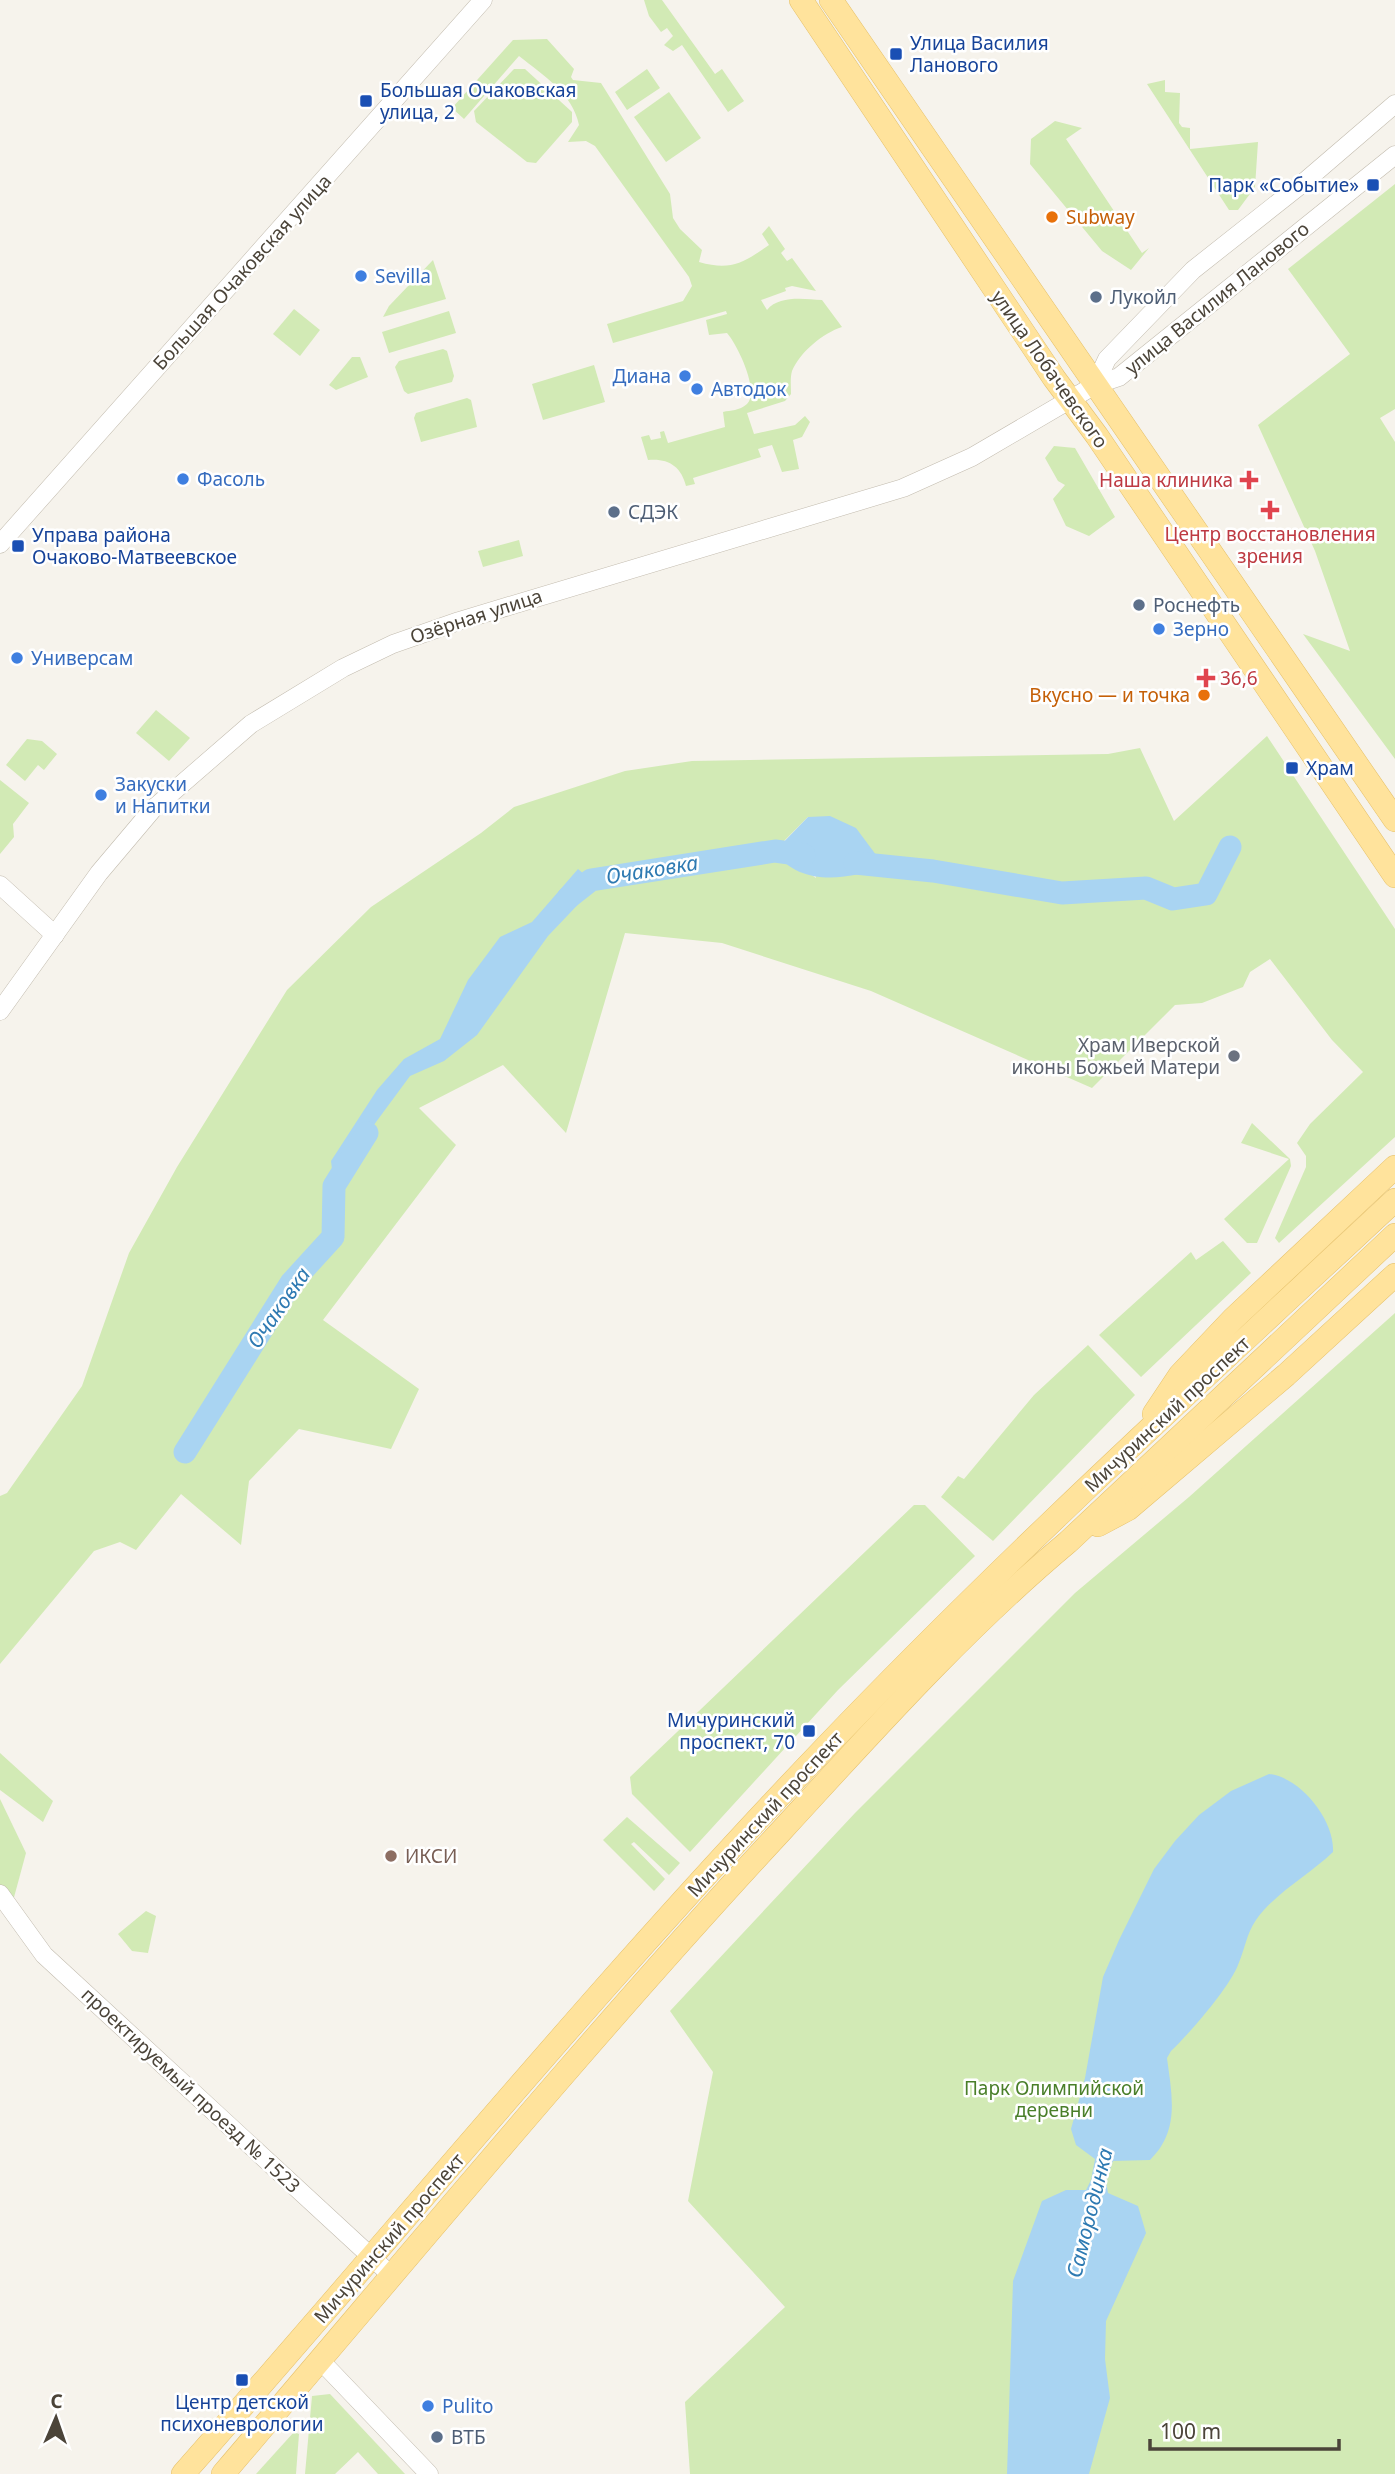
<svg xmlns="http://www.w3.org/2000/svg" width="1395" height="2474" font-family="'Noto Sans',sans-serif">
  <rect width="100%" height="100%" fill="#f6f3ec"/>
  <g fill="#d2eab5" fill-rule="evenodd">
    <path d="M 644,0 L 662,0 L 715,74 L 722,69 L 744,101 L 728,112 L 682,45 L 673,51 L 664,45 L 673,36 L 667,28 L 661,32 L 649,16 Z"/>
    <path d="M 547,39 L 574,69 L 571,77 L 573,80 L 601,83 L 670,194 L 673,218 L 680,229 L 702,250 L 699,262 C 731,271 743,263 769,245 L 762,234 L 769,226 L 785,249 L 781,253 L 787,261 L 792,258 L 816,291 L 792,286 L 785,288 L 786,291 L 761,300 L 767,310 C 779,295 804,299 822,300 L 842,327 C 823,333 800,352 792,371 C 790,378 791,387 791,394 L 785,401 L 747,413 L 754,434 L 795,425 L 805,416 L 810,422 L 802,437 L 793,440 L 799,469 L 782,472 L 772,445 L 758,449 L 761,457 L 693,478 L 695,484 L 686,486 C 681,466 668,458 648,460 L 641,437 L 649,435 L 651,440 L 661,438 L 660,432 L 664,431 L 668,443 L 725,427 L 723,412 C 731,410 739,411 747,404 C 760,391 737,344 727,333 L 709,335 L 706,320 L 727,314 L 726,311 L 613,343 L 607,324 L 683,301 L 692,286 L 689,277 L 595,146 L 586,141 L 568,142 L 579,125 C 573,94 543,75 519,56 L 464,119 L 452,108 L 513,40 Z"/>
    <path d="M 514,69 L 525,69 L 572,112 L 572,122 L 536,163 L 527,162 L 476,122 L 474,111 Z"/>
    <path d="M 647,69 L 660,88 L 627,110 L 615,92 Z"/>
    <path d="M 1165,80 L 1165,92 L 1180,93 L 1179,123 L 1182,127 L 1190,128 L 1190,149 L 1258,142 L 1255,187 L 1238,210 L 1229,210 L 1147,84 Z"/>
    <path d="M 669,92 L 701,138 L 666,162 L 634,117 Z"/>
    <path d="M 1055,121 L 1082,128 L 1066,139 L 1142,253 L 1149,248 L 1131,270 L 1102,251 L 1030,164 L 1031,139 Z"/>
    <path d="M 1395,184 L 1395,409 L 1380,418 L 1395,442 L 1395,759 L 1303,634 L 1350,651 L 1315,551 L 1258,425 L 1350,354 L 1288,269 Z"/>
    <path d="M 433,260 L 446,299 L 383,317 L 389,306 Z"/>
    <path d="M 294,309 L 320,330 L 300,356 L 273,334 Z"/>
    <path d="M 449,311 L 456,333 L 389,353 L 382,332 Z"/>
    <path d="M 443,349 L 447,351 L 454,376 L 452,382 L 408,394 L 404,391 L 395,367 L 399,361 Z"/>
    <path d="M 352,357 L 360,357 L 368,377 L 336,390 L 329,385 Z"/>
    <path d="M 594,365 L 605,402 L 543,420 L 532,384 Z"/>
    <path d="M 467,398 L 471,400 L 477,427 L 421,442 L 414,418 L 416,413 Z"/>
    <path d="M 1054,446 L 1075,448 L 1115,517 L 1089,536 L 1066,526 L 1053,499 L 1065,485 L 1058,481 L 1045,458 Z"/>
    <path d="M 519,540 L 523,556 L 483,567 L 478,551 Z"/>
    <path d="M 156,710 L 190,738 L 169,761 L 136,733 Z"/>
    <path d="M 1267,736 L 1395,929 L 1395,1137 L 1279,1243 L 1275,1238 L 1306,1167 L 1306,1156 L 1297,1143 L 1310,1124 L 1363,1072 L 1332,1040 L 1270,959 L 1250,972 L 1243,987 L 1202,1003 L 1175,1005 L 1092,1088 L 871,991 L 722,943 L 625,933 L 566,1133 L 503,1065 L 419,1108 L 456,1145 L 323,1320 L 419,1389 L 391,1449 L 299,1429 L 249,1481 L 241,1545 L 181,1494 L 136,1550 L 120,1542 L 94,1551 L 0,1664 L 0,1496 L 7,1493 L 82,1386 L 129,1253 L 177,1167 L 287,990 L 371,907 L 481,833 L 514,807 L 625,771 L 692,761 L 1108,754 L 1140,748 L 1174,821 ZM 808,817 L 816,878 L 775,850 Z"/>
    <path d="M 27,739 L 42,741 L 57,754 L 44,770 L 38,765 L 25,781 L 6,765 Z"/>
    <path d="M 0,780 L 29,803 L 13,824 L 14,837 L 0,854 Z"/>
    <path d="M 1252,1123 L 1290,1159 L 1291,1166 L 1257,1243 L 1247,1243 L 1224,1219 L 1289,1159 L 1241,1143 Z"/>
    <path d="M 1223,1241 L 1251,1273 L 1141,1377 L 1099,1335 L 1191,1252 L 1196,1260 Z"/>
    <path d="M 1395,1313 L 1395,2474 L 690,2474 L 685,2402 L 785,2307 L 688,2201 L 713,2072 L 670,2011 L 855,1813 L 1075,1593 L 1189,1497 Z"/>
    <path d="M 1088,1345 L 1135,1395 L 993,1541 L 941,1497 L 958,1476 L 964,1479 L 1034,1395 Z"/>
    <path d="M 914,1505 L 925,1505 L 975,1556 L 838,1690 L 690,1852 L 632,1794 L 630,1777 Z"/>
    <path d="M 0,1753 L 53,1801 L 43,1822 L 0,1790 Z"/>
    <path d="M 0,1799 L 26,1853 L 13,1901 L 0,1886 Z"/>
    <path d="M 627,1817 L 680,1863 L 669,1875 L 634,1842 L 631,1844 L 665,1879 L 654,1891 L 603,1840 Z"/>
    <path d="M 146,1911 L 156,1916 L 148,1953 L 132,1951 L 118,1934 Z"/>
    <path d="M 330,2394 L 405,2474 L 378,2474 L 358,2452 L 335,2474 L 305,2474 L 312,2396 Z"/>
    <path d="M 294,2432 L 299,2434 L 296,2474 L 256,2474 Z"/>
  </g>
  <g fill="#a9d4f2">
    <path d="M 830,816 L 856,828 L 885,867 C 849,879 799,888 775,851 L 808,817 Z"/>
    <path d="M 578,869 L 591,880 L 589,893 L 548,936 L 477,1035 L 444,1061 L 410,1076 L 348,1160 L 334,1186 L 331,1161 L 377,1090 L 404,1059 L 440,1039 L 468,980 L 500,937 L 532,922 Z"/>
    <path d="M 1269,1774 C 1300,1777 1335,1820 1333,1852 C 1309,1875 1275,1893 1256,1920 C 1246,1935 1245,1949 1238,1965 C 1229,1988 1189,2034 1171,2051 L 1167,2058 C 1172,2096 1180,2131 1150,2160 L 1113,2161 L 1106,2181 L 1108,2193 L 1138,2206 L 1146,2233 L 1106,2321 L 1105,2359 L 1110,2398 L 1089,2474 L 1007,2474 L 1013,2281 L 1042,2201 L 1066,2190 L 1086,2190 L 1091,2180 L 1095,2159 L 1076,2145 L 1071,2129 L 1085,2078 L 1103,1977 L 1119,1940 L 1154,1869 L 1175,1841 L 1199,1815 L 1231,1791 Z"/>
  </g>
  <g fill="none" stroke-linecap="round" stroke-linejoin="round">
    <g stroke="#a9d4f2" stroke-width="23">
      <path d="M 855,863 L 933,871 L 1062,893 L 1146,888 L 1173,899 L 1206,894 L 1230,847"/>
      <path d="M 568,898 L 591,880 L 775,851 L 804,855"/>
      <path d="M 185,1452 L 291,1283 L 333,1237 L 334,1186 L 367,1133"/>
    </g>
    <defs>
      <g id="minor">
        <path d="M 1095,385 L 1107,359 L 1193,270 L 1303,183 L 1395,104"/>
        <path d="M 0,544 L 483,0"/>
        <path d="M 0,885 L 55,935"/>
        <path d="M 0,1011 L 99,873 L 153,809 L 251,724 L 343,668 L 393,644 L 459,621 L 903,488 L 972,457 L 1095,385 L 1119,377 L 1395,155"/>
        <path d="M 0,1894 L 44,1955 L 392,2276"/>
        <path d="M 320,2360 L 429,2474"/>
      </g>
      <g id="major">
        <path d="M 801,0 L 1054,378 L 1097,436 L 1395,876"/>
        <path d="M 831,0 L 1395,820"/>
        <path d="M 1154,1414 L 1180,1375 L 1233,1319 L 1395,1167"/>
        <path d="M 1098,1525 L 1128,1509 L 1286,1375 L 1395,1275"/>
        <path d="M 183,2474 C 396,2233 599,1984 821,1752 C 1004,1560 1201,1381 1395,1200"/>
        <path d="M 223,2474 C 408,2258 589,2038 783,1829 C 874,1730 965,1628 1068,1542 L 1395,1235"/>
      </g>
    </defs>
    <use href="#minor" stroke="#c2bbae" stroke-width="19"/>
    <use href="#major" stroke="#e6c16a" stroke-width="24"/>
    <use href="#minor" stroke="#fff" stroke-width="18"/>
    <use href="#major" stroke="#ffe39c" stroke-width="23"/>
  </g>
  <g fill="#1a4fb4" stroke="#fff" stroke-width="2.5">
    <rect x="889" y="47" width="14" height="14" rx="3.5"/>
    <rect x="359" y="94" width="14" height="14" rx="3.5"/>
    <rect x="1366" y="178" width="14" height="14" rx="3.5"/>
    <rect x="11" y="539" width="14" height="14" rx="3.5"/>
    <rect x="1285" y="761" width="14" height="14" rx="3.5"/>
    <rect x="802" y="1724" width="14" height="14" rx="3.5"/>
    <rect x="235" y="2373" width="14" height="14" rx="3.5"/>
  </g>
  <g fill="#e8710a" stroke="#fff" stroke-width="2.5">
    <circle cx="1052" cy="217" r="7"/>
    <circle cx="1204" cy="695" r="7"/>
  </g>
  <g fill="#3f7fe0" stroke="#fff" stroke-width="2.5">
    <circle cx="361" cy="276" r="7"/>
    <circle cx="685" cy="376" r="7"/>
    <circle cx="697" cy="389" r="7"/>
    <circle cx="183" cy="479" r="7"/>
    <circle cx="1159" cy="629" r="7"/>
    <circle cx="17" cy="658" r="7"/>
    <circle cx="101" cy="795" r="7"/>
    <circle cx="428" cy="2406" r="7"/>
  </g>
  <g fill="#5c6f8a" stroke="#fff" stroke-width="2.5">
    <circle cx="1096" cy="297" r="7"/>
    <circle cx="614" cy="512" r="7"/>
    <circle cx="1139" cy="605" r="7"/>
    <circle cx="437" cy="2437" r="7"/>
  </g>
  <g fill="#e0444e" stroke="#fff" stroke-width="2.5">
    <path d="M1245.5 469.5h7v7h7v7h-7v7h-7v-7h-7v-7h7z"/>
    <path d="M1266.5 499.5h7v7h7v7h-7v7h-7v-7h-7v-7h7z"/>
    <path d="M1202.5 667.5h7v7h7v7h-7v7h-7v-7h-7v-7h7z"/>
  </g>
  <circle fill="#6b7280" stroke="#fff" stroke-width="2.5" cx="1234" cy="1056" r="7"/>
  <circle fill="#8d6e63" stroke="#fff" stroke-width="2.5" cx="391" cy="1856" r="7"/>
  <g text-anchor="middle" stroke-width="5" stroke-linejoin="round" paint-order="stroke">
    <g font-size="19" fill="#164399" stroke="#fff" text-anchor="start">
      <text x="910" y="50">Улица Василия<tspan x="910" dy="22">Ланового</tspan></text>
      <text x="380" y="97">Большая Очаковская<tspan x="380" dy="22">улица, 2</tspan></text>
      <text x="1359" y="192" text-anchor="end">Парк «Событие»</text>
      <text x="32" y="542">Управа района<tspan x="32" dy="22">Очаково-Матвеевское</tspan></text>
      <text x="1306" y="775">Храм</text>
      <text x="795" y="1727" text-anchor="end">Мичуринский<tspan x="795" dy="22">проспект, 70</tspan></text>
      <text x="242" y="2409" text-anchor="middle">Центр детской<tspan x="242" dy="22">психоневрологии</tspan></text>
    </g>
    <g font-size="19" fill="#c56008" stroke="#fff" text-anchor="start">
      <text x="1066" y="224">Subway</text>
      <text x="1190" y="702" text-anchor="end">Вкусно — и точка</text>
    </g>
    <g font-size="19" fill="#4b4439" stroke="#fff">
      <text transform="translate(242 272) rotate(-48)" y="7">Большая Очаковская улица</text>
      <text transform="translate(1217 298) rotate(-39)" y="7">улица Василия Ланового</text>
      <text transform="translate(1050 369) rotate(55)" y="7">улица Лобачевского</text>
      <text transform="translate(476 616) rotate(-18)" y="7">Озёрная улица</text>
      <text transform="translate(1167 1414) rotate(-43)" y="7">Мичуринский проспект</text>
      <text transform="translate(765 1814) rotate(-47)" y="7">Мичуринский проспект</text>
      <text transform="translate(191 2090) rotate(43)" y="7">проектируемый проезд № 1523</text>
      <text transform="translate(389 2238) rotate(-49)" y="7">Мичуринский проспект</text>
    </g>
    <g font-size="19" fill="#366cbe" stroke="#fff" text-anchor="start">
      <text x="375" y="283">Sevilla</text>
      <text x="671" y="383" text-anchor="end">Диана</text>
      <text x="711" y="396">Автодок</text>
      <text x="197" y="486">Фасоль</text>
      <text x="1173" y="636">Зерно</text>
      <text x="31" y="665">Универсам</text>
      <text x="115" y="791">Закуски<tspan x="115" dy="22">и Напитки</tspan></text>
      <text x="442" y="2413">Pulito</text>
    </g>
    <g font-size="19" fill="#4e5e75" stroke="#fff" text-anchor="start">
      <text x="1110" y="304">Лукойл</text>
      <text x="628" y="519">СДЭК</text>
      <text x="1153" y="612">Роснефть</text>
      <text x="451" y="2444">ВТБ</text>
    </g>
    <g font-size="19" fill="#be3a42" stroke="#fff" text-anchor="end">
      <text x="1233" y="487">Наша клиника</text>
      <text x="1270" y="541" text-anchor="middle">Центр восстановления<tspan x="1270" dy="22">зрения</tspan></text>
      <text x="1220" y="685" text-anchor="start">36,6</text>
    </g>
    <g font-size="19" fill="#5b616d" stroke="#fff" text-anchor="end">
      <text x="1220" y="1052">Храм Иверской<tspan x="1220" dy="22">иконы Божьей Матери</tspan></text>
    </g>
    <g font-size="19" fill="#785e54" stroke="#fff" text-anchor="start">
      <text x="405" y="1863">ИКСИ</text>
    </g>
    <g font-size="19" fill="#4a7f2a" stroke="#fff">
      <text x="1054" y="2095">Парк Олимпийской<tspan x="1054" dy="22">деревни</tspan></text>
    </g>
    <g font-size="21" font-style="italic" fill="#2e7ab2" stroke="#fff">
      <text transform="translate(652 870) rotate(-9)" y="7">Очаковка</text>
      <text transform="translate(279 1308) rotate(-55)" y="7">Очаковка</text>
      <text transform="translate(1090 2213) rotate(-76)" y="7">Самородинка</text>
    </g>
  </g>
  <g transform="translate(56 2418) rotate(2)" stroke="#ffffff" stroke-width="5" paint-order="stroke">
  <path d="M0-5L12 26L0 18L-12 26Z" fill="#4b4439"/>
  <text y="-10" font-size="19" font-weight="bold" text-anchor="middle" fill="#4b4439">С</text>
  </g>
  <path d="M1150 2439v10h189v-10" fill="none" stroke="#4b4439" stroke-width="3.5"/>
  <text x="1160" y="2439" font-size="21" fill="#4b4439" stroke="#ffffff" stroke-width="5" paint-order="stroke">100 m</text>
</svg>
